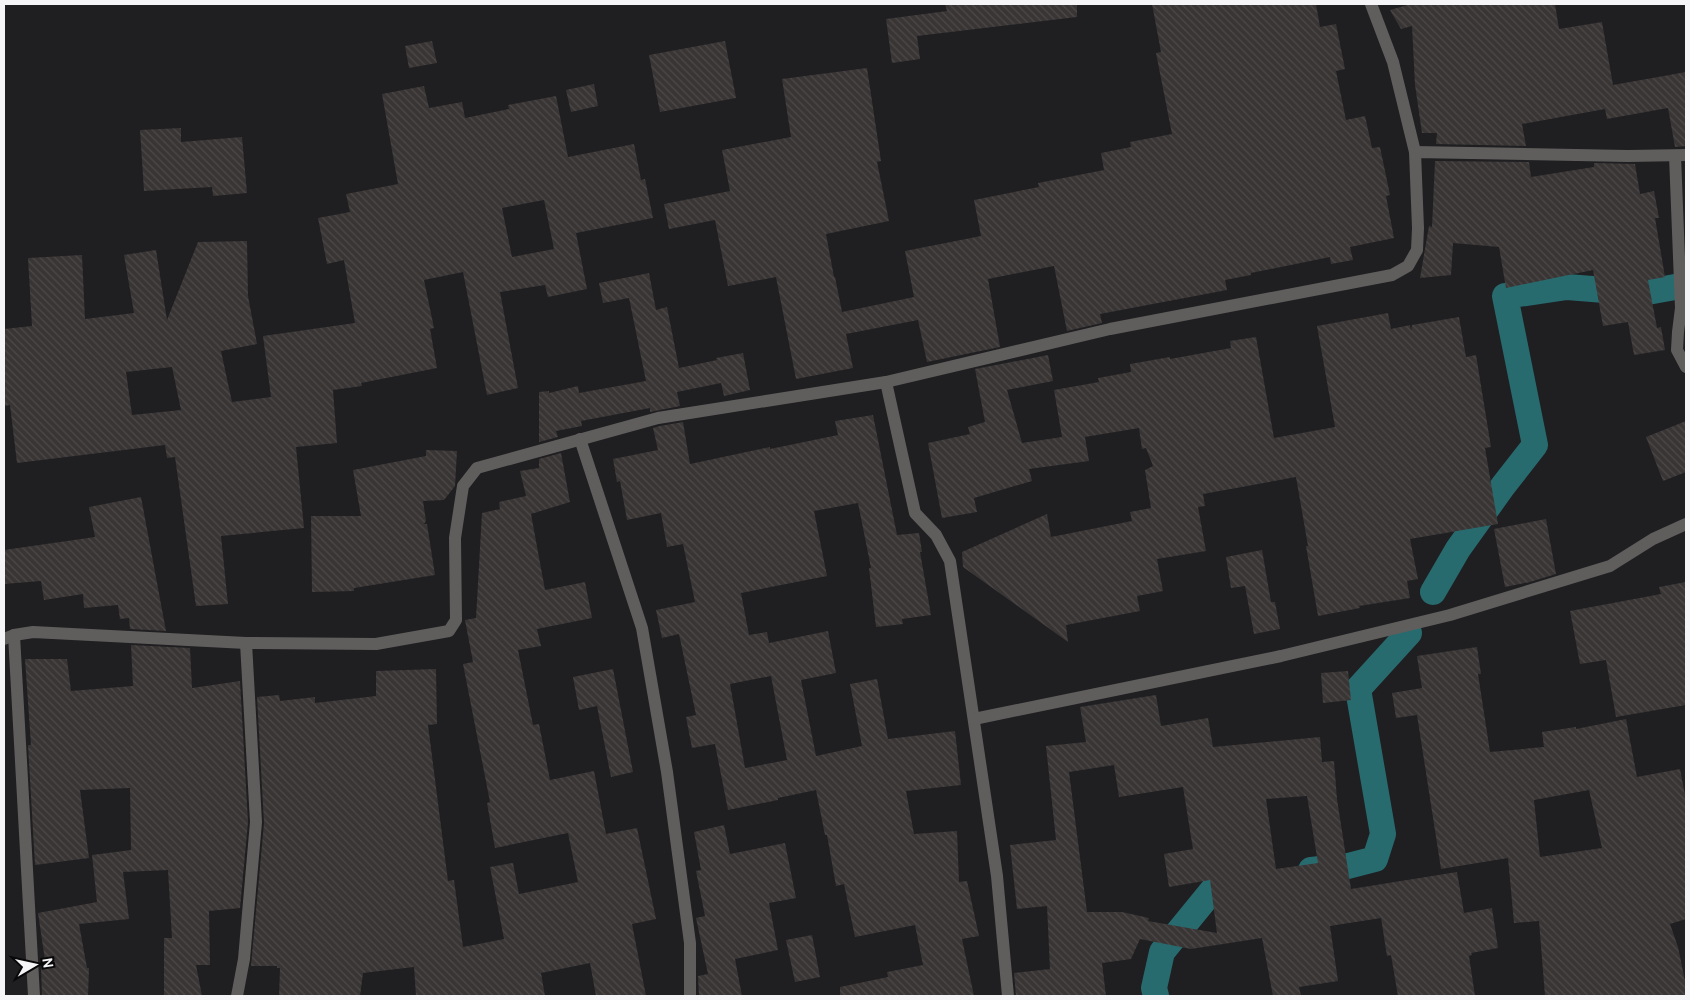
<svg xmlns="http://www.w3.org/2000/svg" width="1690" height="1000" font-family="Cabin,sans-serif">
  <defs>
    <pattern id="building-back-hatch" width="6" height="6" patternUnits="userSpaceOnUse" patternTransform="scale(1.25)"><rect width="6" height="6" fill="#393534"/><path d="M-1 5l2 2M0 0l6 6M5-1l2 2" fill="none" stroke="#4c4948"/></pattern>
  </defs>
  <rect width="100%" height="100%" fill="#1f1e21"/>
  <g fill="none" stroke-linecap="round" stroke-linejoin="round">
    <g stroke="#276b6f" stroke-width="26">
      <path d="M 1433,592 L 1458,549 L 1503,486 L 1535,445 L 1505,296 L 1567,287 L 1642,293 L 1686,285"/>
      <path d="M 1311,870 L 1348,866 L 1375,859 L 1383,834 L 1358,689 L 1409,633"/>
      <path d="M 1156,996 L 1154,988 L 1162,952 L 1220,881 L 1243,879"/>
    </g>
  </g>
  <g fill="url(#building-back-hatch)" fill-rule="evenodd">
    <path d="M 945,4 L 1077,4 L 1077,17 L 917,36 L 920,59 L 892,63 L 886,19 L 947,11 Z"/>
    <path d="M 1152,4 L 1316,4 L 1320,27 L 1336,24 L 1345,69 L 1336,71 L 1346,120 L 1365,116 L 1372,148 L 1380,147 L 1390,195 L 1386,196 L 1394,238 L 1350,247 L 1353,260 L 1331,264 L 1330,257 L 1251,273 L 1251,275 L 1225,280 L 1227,290 L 1100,314 L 1102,323 L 1067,331 L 1054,266 L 988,279 L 1000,347 L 927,362 L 918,320 L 846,334 L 853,368 L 796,379 L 776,277 L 728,286 L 715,220 L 669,229 L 664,204 L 730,191 L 722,150 L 791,137 L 782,79 L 867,68 L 881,161 L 877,162 L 889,221 L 826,234 L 834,277 L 835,277 L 842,312 L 914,297 L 905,251 L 981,236 L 974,200 L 1039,187 L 1038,183 L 1104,170 L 1101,153 L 1131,147 L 1130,142 L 1172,134 L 1156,53 L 1161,52 Z"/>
    <path d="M 1411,4 L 1555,4 L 1559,29 L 1602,22 L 1613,85 L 1686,72 L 1686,146 L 1675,147 L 1668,108 L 1607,119 L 1605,109 L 1522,124 L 1526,146 L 1436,144 L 1437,133 L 1422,133 L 1415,85 L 1412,26 L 1401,29 L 1390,10 Z"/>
    <path d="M 432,41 L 437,63 L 409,68 L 405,46 Z"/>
    <path d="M 725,41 L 736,98 L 660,112 L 649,55 Z"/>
    <path d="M 594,84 L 598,106 L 571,112 L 566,90 Z"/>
    <path d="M 424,86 L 429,108 L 462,102 L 465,118 L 509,109 L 508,105 L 556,96 L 568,157 L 634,144 L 641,180 L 645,179 L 653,218 L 576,233 L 587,289 L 548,297 L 545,285 L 500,292 L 518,388 L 487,395 L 463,272 L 424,280 L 434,328 L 430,329 L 437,368 L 361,383 L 362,386 L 333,390 L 337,443 L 296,447 L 304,528 L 221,536 L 228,604 L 196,606 L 175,457 L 167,458 L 165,445 L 17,463 L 10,405 L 4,406 L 4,329 L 32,326 L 28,258 L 82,255 L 85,319 L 134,313 L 124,255 L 156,250 L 167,320 L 198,242 L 247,241 L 248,296 L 257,344 L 221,351 L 232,402 L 271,397 L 263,336 L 355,323 L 344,260 L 327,264 L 318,218 L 350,212 L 346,194 L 398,184 L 382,94 ZM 544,200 L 554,249 L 512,257 L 502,208 ZM 172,367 L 181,410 L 132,415 L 126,372 Z"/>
    <path d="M 181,128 L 181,142 L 242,137 L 247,193 L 213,196 L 212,187 L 144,191 L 140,130 Z"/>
    <path d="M 1435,161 L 1529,162 L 1531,177 L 1594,167 L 1594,163 L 1635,164 L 1640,194 L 1654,191 L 1659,218 L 1655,218 L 1665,277 L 1648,280 L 1657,328 L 1661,327 L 1665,350 L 1634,355 L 1628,322 L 1603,326 L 1593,270 L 1506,288 L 1499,247 L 1453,243 L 1451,275 L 1420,278 L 1429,226 L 1432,227 Z"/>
    <path d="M 649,273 L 656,310 L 667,307 L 679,368 L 717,360 L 716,358 L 743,353 L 750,390 L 724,396 L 721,383 L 677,392 L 680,406 L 650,412 L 650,408 L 581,421 L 582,426 L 556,431 L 558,437 L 539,442 L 539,392 L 549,391 L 549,393 L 578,386 L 579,393 L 646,381 L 629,298 L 603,303 L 599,283 Z"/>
    <path d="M 1388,313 L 1391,329 L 1410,325 L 1411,331 L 1412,325 L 1459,317 L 1466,357 L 1476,355 L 1491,447 L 1485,448 L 1498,524 L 1410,539 L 1418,579 L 1407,581 L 1410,598 L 1359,606 L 1360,608 L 1318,616 L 1306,546 L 1308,546 L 1296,477 L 1203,494 L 1205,506 L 1198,507 L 1206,551 L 1157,559 L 1163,591 L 1137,596 L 1140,611 L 1066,625 L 1068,642 L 963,567 L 962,552 L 1047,514 L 1051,537 L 1132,521 L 1130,512 L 1151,508 L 1145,470 L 1153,466 L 1146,448 L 1142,449 L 1139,428 L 1085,437 L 1089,461 L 1029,469 L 1032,481 L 974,498 L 977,512 L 942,518 L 928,443 L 970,434 L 968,427 L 985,422 L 975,369 L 1048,355 L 1053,381 L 1007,390 L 1022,443 L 1062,437 L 1054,390 L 1099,382 L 1098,378 L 1131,372 L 1130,364 L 1170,357 L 1170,359 L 1231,348 L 1230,341 L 1256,337 L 1274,438 L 1335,427 L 1317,326 Z"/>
    <path d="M 873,415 L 897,535 L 919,533 L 922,552 L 920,552 L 931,615 L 902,619 L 903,624 L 876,627 L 869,568 L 871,568 L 858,503 L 814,511 L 827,576 L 741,593 L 749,635 L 767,632 L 769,643 L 828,631 L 836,673 L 801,680 L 816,756 L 862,746 L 850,684 L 877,679 L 888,739 L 955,731 L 961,785 L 906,791 L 914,834 L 957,831 L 959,882 L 967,881 L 979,936 L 962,939 L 974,996 L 840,996 L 840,987 L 888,977 L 887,972 L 923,965 L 915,925 L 855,937 L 844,884 L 836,886 L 827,835 L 825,835 L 816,790 L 778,798 L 778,800 L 728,810 L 715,744 L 692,748 L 686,717 L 696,715 L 679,634 L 662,638 L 656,610 L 695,602 L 683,544 L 667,547 L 661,513 L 627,520 L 620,481 L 617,482 L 613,459 L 658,450 L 653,428 L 660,426 L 683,422 L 690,464 L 770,447 L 770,449 L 838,435 L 835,421 ZM 771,676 L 787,760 L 745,768 L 730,684 Z"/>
    <path d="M 1686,421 L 1686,472 L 1663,481 L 1646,437 Z"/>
    <path d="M 426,450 L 457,451 L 455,486 L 444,500 L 423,501 L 426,521 L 424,524 L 427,524 L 435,575 L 354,588 L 354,591 L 312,592 L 311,516 L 361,516 L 353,470 L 426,456 Z"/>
    <path d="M 561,453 L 570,502 L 531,514 L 545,590 L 585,582 L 592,618 L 537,629 L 541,646 L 518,650 L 533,725 L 539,724 L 550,780 L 594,771 L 606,834 L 637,828 L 656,919 L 632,924 L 646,996 L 596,996 L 590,963 L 541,973 L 545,996 L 416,996 L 414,967 L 363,973 L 360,996 L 279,996 L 280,968 L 277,968 L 277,966 L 251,966 L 264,823 L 257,697 L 279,695 L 280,701 L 315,697 L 315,703 L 376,696 L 376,671 L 436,669 L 437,724 L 428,725 L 448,881 L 454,880 L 463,947 L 504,939 L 490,867 L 513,863 L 519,894 L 578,882 L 568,833 L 495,848 L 487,803 L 490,802 L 463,664 L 473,662 L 465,620 L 476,618 L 482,513 L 500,509 L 499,502 L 526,496 L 520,471 L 539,468 L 539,459 Z"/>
    <path d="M 141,497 L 166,631 L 130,629 L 129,618 L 120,619 L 118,605 L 84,608 L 83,594 L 44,600 L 41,581 L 4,584 L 4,550 L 95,537 L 89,507 Z"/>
    <path d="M 1546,519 L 1556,574 L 1530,582 L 1505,587 L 1494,529 Z"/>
    <path d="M 1262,550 L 1271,602 L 1275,602 L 1280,629 L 1254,634 L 1245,586 L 1231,588 L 1226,557 Z"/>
    <path d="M 1686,582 L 1686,705 L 1616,717 L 1606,660 L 1580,664 L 1570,611 L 1661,594 L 1659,587 Z"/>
    <path d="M 131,645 L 190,648 L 192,688 L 240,681 L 248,822 L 240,908 L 209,911 L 210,965 L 196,965 L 202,996 L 164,996 L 164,938 L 172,938 L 168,870 L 123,872 L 129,919 L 79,924 L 87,968 L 89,968 L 88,996 L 42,995 L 41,967 L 46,967 L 38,913 L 97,902 L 92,855 L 131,850 L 130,788 L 80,790 L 89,858 L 35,865 L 28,745 L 31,745 L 25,659 L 67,659 L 71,691 L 133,686 Z"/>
    <path d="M 1477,647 L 1481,674 L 1478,674 L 1490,752 L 1544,747 L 1542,732 L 1576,727 L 1576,729 L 1626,719 L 1637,777 L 1680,769 L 1686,800 L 1686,919 L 1670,924 L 1678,947 L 1686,986 L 1686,996 L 1545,996 L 1539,921 L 1514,923 L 1508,858 L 1441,869 L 1417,715 L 1396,718 L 1392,693 L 1422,688 L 1417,656 ZM 1589,790 L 1602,848 L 1540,857 L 1534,800 Z"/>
    <path d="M 613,669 L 633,772 L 611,777 L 597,706 L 579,710 L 573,677 Z"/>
    <path d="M 1348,671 L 1351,700 L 1323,703 L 1321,673 Z"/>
    <path d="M 1156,695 L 1161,726 L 1208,718 L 1213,747 L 1320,737 L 1322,762 L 1334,761 L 1337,799 L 1351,889 L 1457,872 L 1464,913 L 1492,908 L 1498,948 L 1471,953 L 1472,955 L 1469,956 L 1475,996 L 1398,996 L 1391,955 L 1387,956 L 1381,918 L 1330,926 L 1338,981 L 1299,987 L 1301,996 L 1273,996 L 1262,938 L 1191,949 L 1140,939 L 1131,959 L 1102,963 L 1106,996 L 1016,996 L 1014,973 L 1050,969 L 1047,906 L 1017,909 L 1010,845 L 1056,840 L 1046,746 L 1086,742 L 1080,707 ZM 1114,765 L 1119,797 L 1183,787 L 1193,849 L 1164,854 L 1169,887 L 1210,880 L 1217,933 L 1148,921 L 1149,918 L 1122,912 L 1087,912 L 1069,772 ZM 1307,796 L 1318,863 L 1276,869 L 1266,799 Z"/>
    <path d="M 724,825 L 730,854 L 785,843 L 796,898 L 769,903 L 778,950 L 735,959 L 742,996 L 699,996 L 698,976 L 708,974 L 696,918 L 705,916 L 696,871 L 701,870 L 694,832 Z"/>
    <path d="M 812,935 L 820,977 L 795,982 L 786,940 Z"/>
  </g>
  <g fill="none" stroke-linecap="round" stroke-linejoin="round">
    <g stroke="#5f5e5c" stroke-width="12">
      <path d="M 1371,4 L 1393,62 L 1415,152"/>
      <path d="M 1675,156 L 1681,308 L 1678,332 L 1677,350 L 1686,367"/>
      <path d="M 886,382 L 915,513 L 936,535 L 950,561 L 997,876 L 1008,996"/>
      <path d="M 580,439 L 642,628 L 667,772 L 690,943 L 690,996"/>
      <path d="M 14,635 L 34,996"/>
      <path d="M 974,719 L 1281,656 L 1450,615 L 1610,566 L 1653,539 L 1686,524"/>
      <path d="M 237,996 L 244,959 L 256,822 L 246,643"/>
    </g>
    <path stroke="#5f5e5c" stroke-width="12" d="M 4,639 L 14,635 L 33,632 L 246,643 L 376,644 L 449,631 L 456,620 L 455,538 L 463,486 L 477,468 L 658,418 L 886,382 L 1110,329 L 1392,275 L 1408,266 L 1417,250 L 1418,228 L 1415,152 L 1628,156 L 1686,155"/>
  </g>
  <rect width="1690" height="1000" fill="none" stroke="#f5f4f7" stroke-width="10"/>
  <g transform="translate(35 965) rotate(81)" stroke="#090809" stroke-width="4" paint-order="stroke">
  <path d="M0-4L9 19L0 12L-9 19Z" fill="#f5f4f7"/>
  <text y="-8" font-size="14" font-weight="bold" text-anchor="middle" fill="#f5f4f7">N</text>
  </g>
</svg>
